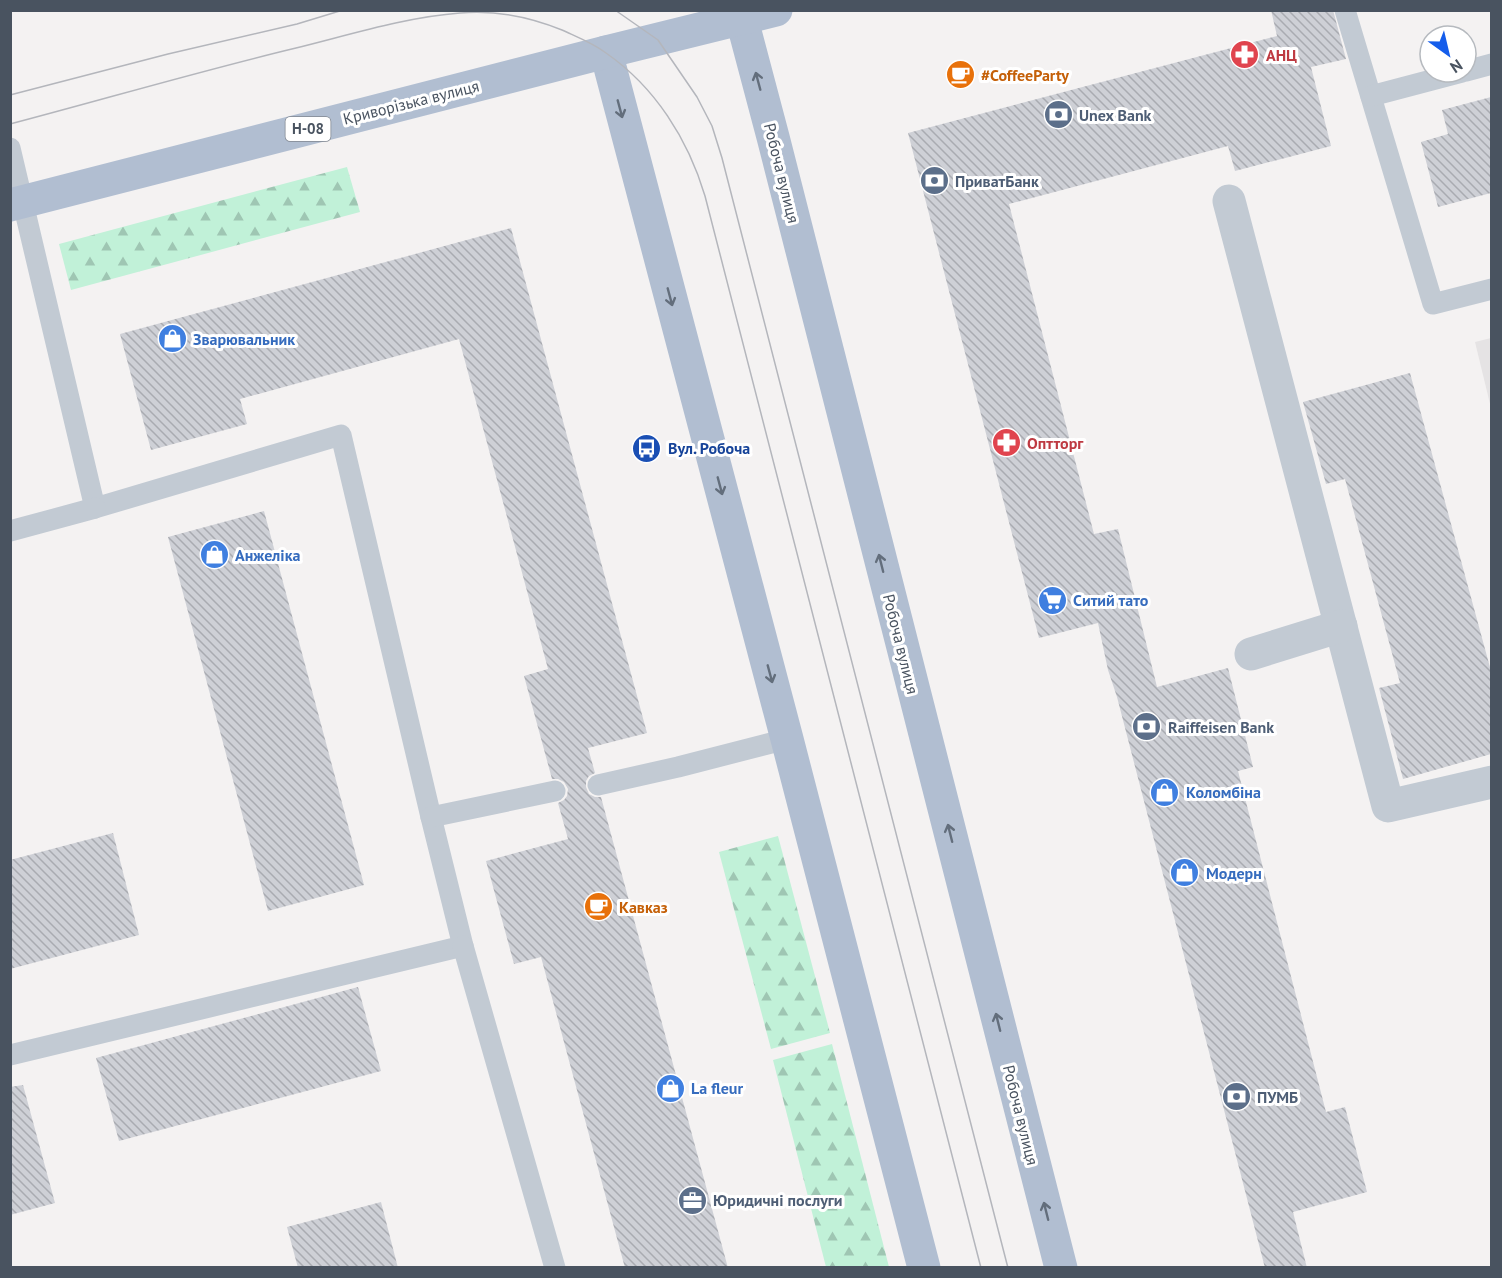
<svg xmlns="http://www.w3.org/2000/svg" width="1502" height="1278" font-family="'PT Sans',sans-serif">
  <defs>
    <pattern id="forest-firs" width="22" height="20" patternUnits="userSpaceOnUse" patternTransform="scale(1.5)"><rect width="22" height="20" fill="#c1f1d8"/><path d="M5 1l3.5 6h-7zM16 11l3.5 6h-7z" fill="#9fc6b3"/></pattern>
    <pattern id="building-back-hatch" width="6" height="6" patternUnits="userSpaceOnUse" patternTransform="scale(1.5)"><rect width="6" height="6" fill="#ced0d6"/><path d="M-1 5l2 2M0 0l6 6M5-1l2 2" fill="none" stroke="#a9abb1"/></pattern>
  </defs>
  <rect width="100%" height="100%" fill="#f4f2f2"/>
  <path fill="#e5e3e4" d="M 1491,338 L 1492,338 L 1491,408 L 1475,342 Z"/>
  <g fill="url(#forest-firs)">
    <path d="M 347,167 L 360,212 L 71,290 L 59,244 Z"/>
    <path d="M 778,836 L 830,1033 L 771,1049 L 719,852 Z"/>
    <path d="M 832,1044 L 889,1267 L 826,1267 L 773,1060 Z"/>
  </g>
  <g fill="url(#building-back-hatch)">
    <path d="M 1271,10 L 1333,10 L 1346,59 L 1311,67 L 1331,146 L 1235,171 L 1228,146 L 1009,204 L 1094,534 L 1118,529 L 1157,687 L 1228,668 L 1253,767 L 1238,771 L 1326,1112 L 1345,1107 L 1367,1192 L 1293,1212 L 1307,1268 L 1265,1268 L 1117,697 L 1108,670 L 1098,623 L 1039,638 L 908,133 L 1277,36 Z"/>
    <path d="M 1491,97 L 1491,193 L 1438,207 L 1421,142 L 1448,134 L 1442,110 Z"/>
    <path d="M 511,228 L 647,733 L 588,748 L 595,773 L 589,776 L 586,781 L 586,787 L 589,794 L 595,797 L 601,797 L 728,1268 L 625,1268 L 541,957 L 514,964 L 486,861 L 568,839 L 558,803 L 564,800 L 567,796 L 568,789 L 564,782 L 558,779 L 552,779 L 524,676 L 548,669 L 459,339 L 240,399 L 247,424 L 151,450 L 120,334 Z"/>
    <path d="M 1410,373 L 1491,671 L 1491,754 L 1403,779 L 1379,688 L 1400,683 L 1345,479 L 1326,484 L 1303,402 Z"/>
    <path d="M 264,511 L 364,885 L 268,911 L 168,537 Z"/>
    <path d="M 113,833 L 139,935 L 10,969 L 10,860 Z"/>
    <path d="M 358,987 L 381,1071 L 119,1141 L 96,1058 Z"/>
    <path d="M 23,1085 L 55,1203 L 10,1215 L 10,1087 Z"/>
    <path d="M 381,1202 L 398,1268 L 298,1268 L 287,1227 Z"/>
  </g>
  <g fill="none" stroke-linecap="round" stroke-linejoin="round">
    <g stroke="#c2cad3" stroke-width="21">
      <path d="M 1345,10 L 1433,304 L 1492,289"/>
      <path d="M 1466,71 L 1492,64"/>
      <path d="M 1371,96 L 1462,72"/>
      <path d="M 10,148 L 95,508 L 341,435 L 431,817 L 463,946 L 10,1055"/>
      <path d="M 10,531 L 95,508"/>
      <path d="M 598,785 L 678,767 L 787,739"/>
      <path d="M 431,817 L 555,791"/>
      <path d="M 463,946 L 555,1268"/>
    </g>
    <g stroke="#c2cad3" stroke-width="33">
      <path d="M 1229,201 L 1388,806 L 1492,782"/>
      <path d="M 1251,654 L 1341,626"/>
    </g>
    <g stroke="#b1bed1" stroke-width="33">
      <path d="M 742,20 L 773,137 L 1061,1268"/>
      <path d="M 606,52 L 787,739 L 924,1268"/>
      <path d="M 10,205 L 606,52 L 776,10"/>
    </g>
    <g stroke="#b4b6bc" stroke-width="1.5">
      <path d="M 615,10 L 658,40 L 697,97 L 712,126 L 722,158 L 1008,1268"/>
      <path d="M 10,95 L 168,54 L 297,24 L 343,10"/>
      <path d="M 10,124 C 105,99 200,71 296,48 C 349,35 406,17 460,13 C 494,10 530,17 562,30 C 577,37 593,43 606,53 C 655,87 688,139 705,196 L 981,1268"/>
    </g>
  </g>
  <defs><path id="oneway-shaft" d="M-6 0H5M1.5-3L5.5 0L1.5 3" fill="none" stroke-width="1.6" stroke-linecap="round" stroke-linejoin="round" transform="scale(1.5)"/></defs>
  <g stroke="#636e7c">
    <use href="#oneway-shaft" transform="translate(758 81) rotate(-105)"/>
    <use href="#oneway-shaft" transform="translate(620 109) rotate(75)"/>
    <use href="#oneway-shaft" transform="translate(670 297) rotate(75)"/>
    <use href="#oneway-shaft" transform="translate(720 486) rotate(75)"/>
    <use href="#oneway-shaft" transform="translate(881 563) rotate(-104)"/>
    <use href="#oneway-shaft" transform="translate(770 674) rotate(75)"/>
    <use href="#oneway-shaft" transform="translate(950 833) rotate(-104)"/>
    <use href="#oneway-shaft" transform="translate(998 1022) rotate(-104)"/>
    <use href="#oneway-shaft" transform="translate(1046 1211) rotate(-104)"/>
  </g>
  <defs>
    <symbol id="pharmacy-disc" viewBox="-11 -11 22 22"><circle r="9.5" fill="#e0444e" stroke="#fff"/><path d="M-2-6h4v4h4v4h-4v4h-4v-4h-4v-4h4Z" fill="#fff"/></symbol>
    <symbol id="cafe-disc" viewBox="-11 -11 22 22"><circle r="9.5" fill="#e8710a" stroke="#fff"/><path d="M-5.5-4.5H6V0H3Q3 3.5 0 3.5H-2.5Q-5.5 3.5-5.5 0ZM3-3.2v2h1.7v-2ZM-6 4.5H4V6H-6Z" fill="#fff"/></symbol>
    <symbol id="bank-disc" viewBox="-11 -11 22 22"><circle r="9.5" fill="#5c6f8a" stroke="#fff"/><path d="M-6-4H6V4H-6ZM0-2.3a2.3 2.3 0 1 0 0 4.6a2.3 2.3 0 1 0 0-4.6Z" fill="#fff"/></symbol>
    <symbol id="shop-disc" viewBox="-11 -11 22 22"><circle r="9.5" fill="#3f7fe0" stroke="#fff"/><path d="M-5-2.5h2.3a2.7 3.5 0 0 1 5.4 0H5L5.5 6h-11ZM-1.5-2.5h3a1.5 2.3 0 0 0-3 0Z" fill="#fff"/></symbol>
    <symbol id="bus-disc" viewBox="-11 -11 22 22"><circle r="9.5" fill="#1a4fb4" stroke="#fff"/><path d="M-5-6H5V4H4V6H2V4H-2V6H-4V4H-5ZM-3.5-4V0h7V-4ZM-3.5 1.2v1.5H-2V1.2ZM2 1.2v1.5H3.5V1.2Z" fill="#fff"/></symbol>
    <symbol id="supermarket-disc" viewBox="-11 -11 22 22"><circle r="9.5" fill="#3f7fe0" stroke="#fff"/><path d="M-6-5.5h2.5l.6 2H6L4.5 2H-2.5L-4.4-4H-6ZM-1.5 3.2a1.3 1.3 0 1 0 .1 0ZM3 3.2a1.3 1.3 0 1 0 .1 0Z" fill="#fff"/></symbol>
    <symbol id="office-disc" viewBox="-11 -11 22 22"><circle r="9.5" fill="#5c6f8a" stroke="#fff"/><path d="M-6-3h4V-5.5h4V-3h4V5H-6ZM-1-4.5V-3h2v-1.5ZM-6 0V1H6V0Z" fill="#fff"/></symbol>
  </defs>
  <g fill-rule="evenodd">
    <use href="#pharmacy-disc" x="1228" y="38" width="33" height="33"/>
    <use href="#cafe-disc" x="944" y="58" width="33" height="33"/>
    <use href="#bank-disc" x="1042" y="98" width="33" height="33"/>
    <use href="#bank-disc" x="918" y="164" width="33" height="33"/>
    <use href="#shop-disc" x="156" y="322" width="33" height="33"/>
    <use href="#pharmacy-disc" x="990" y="426" width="33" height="33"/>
    <use href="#bus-disc" x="630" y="432" width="33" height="33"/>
    <use href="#shop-disc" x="198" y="538" width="33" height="33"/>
    <use href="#supermarket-disc" x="1036" y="584" width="33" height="33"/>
    <use href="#bank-disc" x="1130" y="710" width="33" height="33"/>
    <use href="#shop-disc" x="1148" y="776" width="33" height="33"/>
    <use href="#shop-disc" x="1168" y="856" width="33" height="33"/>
    <use href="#cafe-disc" x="582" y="890" width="33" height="33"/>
    <use href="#shop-disc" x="654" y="1072" width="33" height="33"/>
    <use href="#bank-disc" x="1220" y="1080" width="33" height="33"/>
    <use href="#office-disc" x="676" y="1184" width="33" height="33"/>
  </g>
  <g text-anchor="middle" stroke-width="6" stroke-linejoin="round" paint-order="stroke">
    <rect fill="#fff" stroke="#808790" stroke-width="1.5" x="285.5" y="117" width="45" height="24" rx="4.5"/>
    <g font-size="15" font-weight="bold" fill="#495360">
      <text x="308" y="134">Н-08</text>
    </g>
    <g font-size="16" font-weight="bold" fill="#be3a42" stroke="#fff" text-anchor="start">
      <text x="1266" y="61">АНЦ</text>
      <text x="1027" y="449">Оптторг</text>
    </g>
    <g font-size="16" font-weight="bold" fill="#c56008" stroke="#fff" text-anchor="start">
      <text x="981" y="81">#CoffeeParty</text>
      <text x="619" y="913">Кавказ</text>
    </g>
    <g font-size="16" fill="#495360" stroke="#fff">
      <text transform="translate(411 102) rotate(-14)" y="6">Криворізька вулиця</text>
      <text transform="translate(782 173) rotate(76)" y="6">Робоча вулиця</text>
      <text transform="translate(901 644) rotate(76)" y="6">Робоча вулиця</text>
      <text transform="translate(1021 1115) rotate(76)" y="6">Робоча вулиця</text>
    </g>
    <g font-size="16" font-weight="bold" fill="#4e5e75" stroke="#fff" text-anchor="start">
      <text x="1079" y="121">Unex Bank</text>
      <text x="955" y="187">ПриватБанк</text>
      <text x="1168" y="733">Raiffeisen Bank</text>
      <text x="1257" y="1103">ПУМБ</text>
      <text x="713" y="1206">Юридичні послуги</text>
    </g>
    <g font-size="16" font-weight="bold" fill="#366cbe" stroke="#fff" text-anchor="start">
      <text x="193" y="345">Зварювальник</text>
      <text x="235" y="561">Анжеліка</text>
      <text x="1073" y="606">Ситий тато</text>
      <text x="1186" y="798">Коломбіна</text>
      <text x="1206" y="879">Модерн</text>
      <text x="691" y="1094">La fleur</text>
    </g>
    <g font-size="16" font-weight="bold" fill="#164399" stroke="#fff" text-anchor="start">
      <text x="668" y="454">Вул. Робоча</text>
    </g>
  </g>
  <rect width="1502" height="1278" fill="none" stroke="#495360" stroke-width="24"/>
  <g transform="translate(1448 54) rotate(146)"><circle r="28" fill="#ffffff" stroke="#b6babf" stroke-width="1.5"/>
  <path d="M0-4.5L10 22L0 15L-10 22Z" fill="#155deb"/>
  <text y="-9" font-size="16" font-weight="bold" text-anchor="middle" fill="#495360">N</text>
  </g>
</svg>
